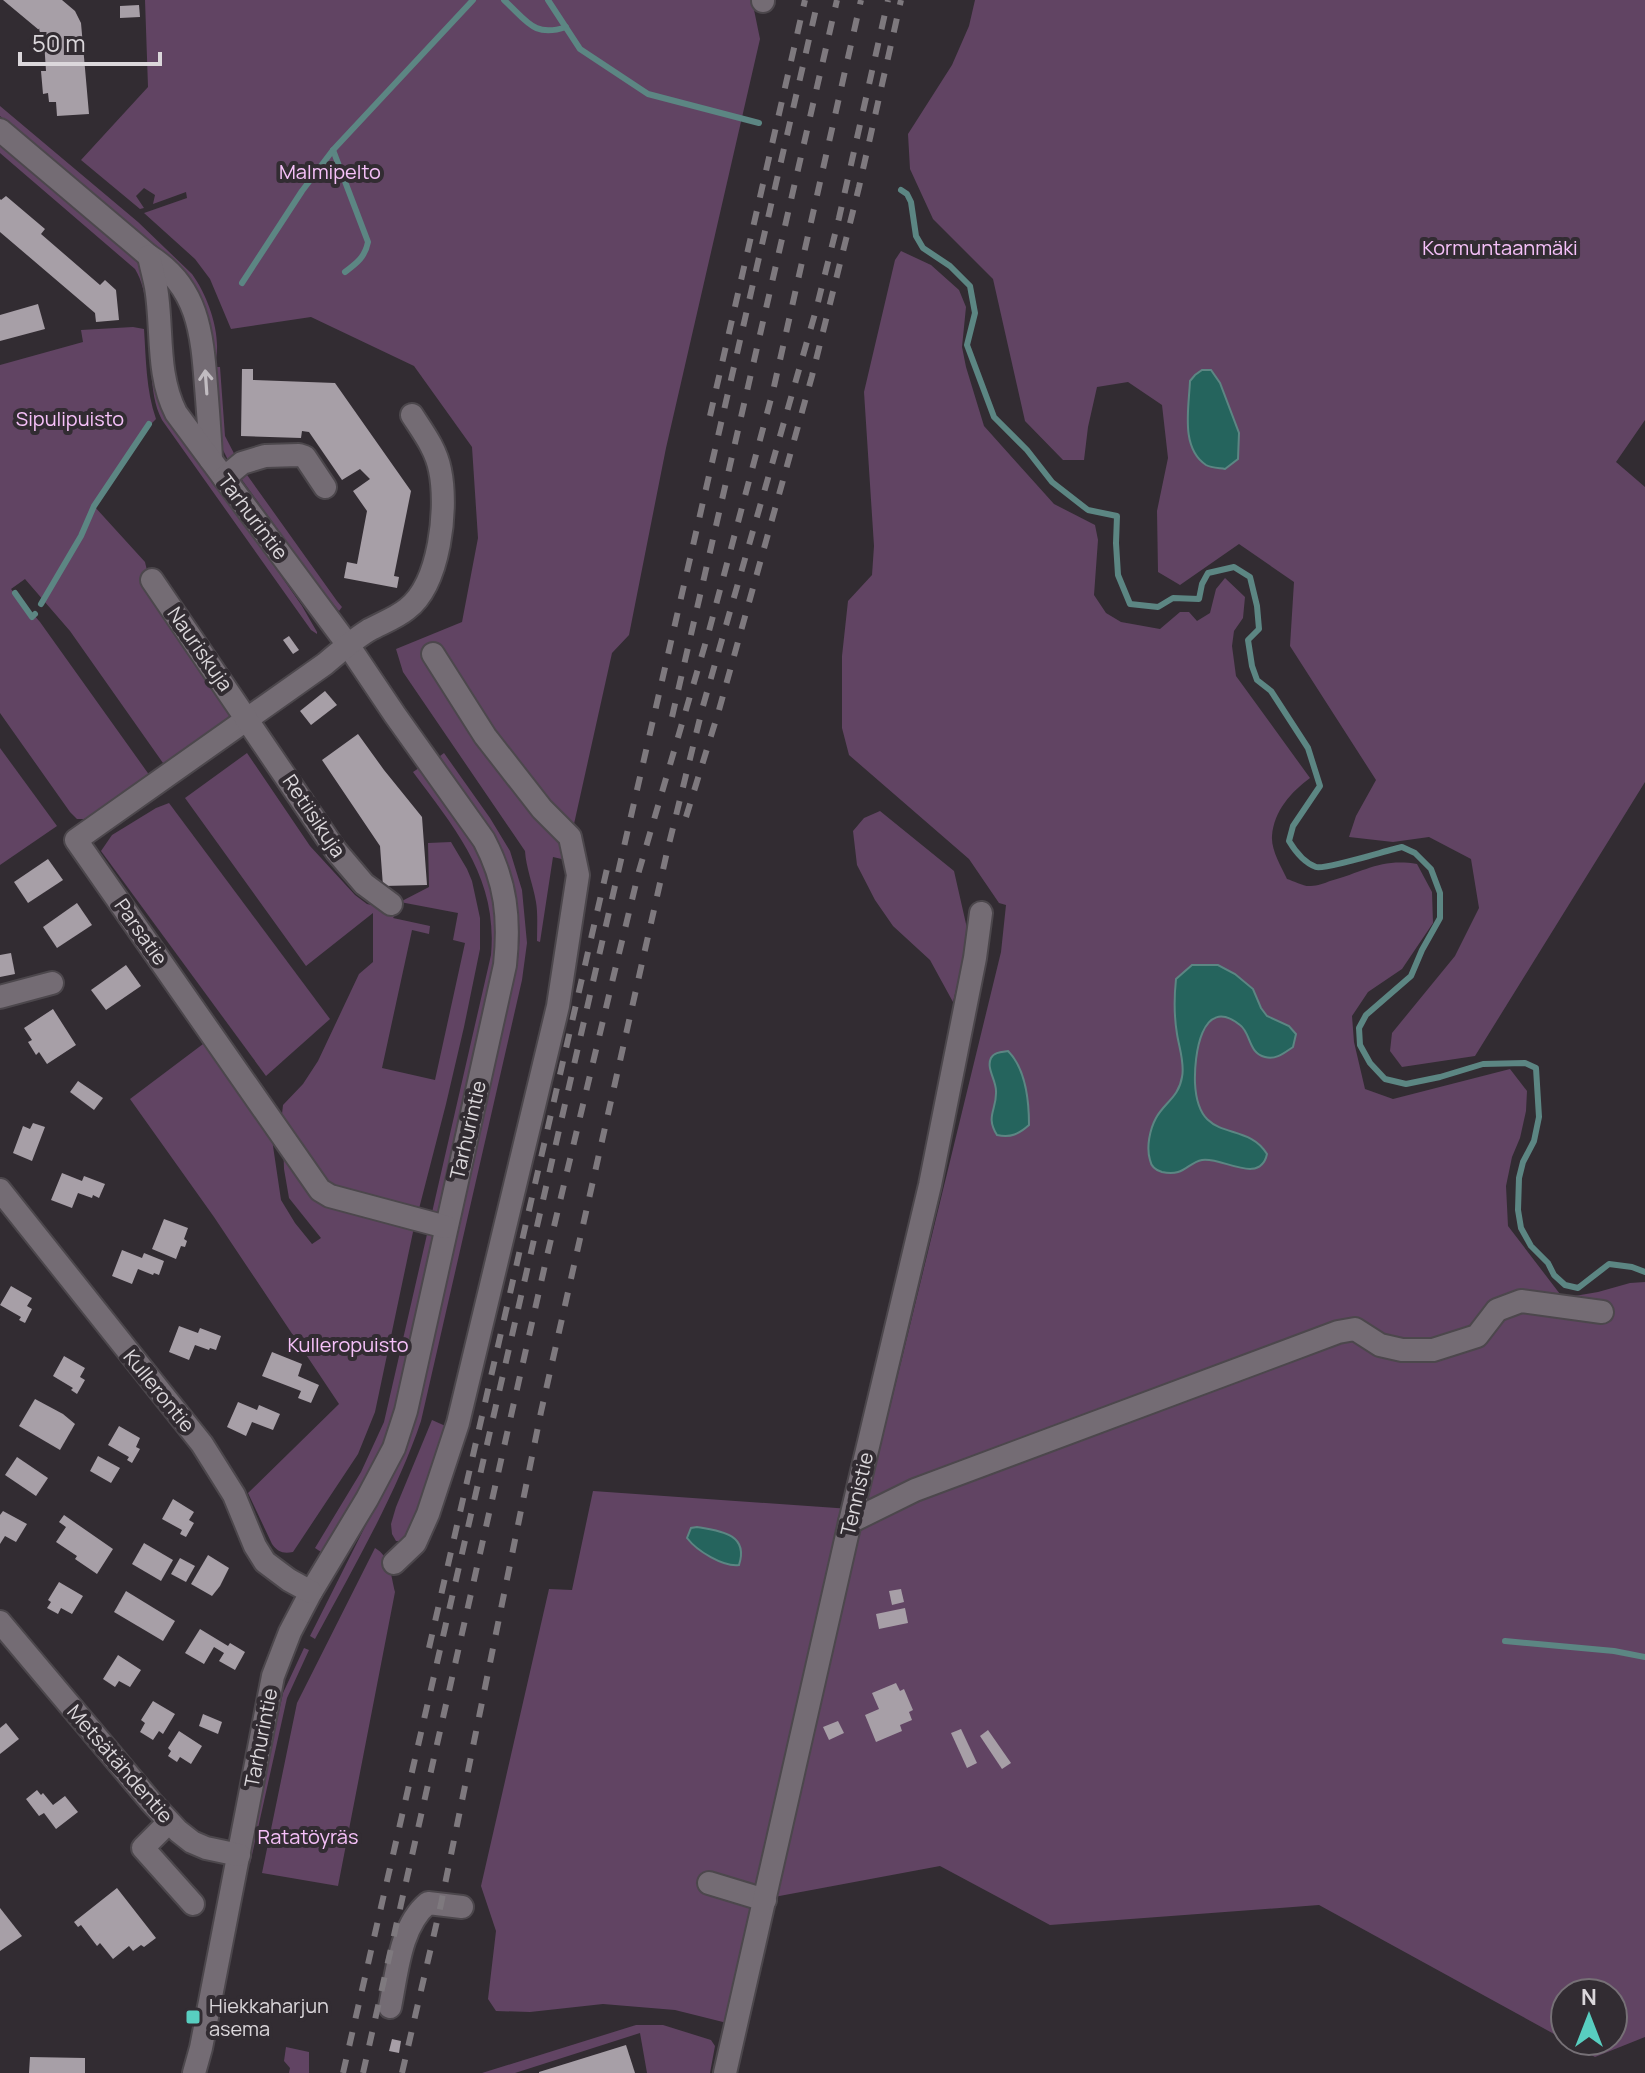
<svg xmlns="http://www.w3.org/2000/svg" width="1645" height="2073" font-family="Manrope,sans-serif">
  <rect width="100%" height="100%" fill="#322c32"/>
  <g fill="#614463">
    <path d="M 145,0 L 752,0 L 760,39 L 666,448 L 629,635 L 612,653 L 566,860 L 553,857 L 540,942 L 537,941 C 537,928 538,914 536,902 C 533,884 526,868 525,851 L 403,672 L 396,649 L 462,622 L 478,538 L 472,447 L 414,366 L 311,317 L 231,329 L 210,279 L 195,259 L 144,213 L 187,198 L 186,192 L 153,204 L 155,195 L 144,188 L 136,196 L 144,208 L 140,209 L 81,160 L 148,87 Z"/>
    <path d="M 975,0 L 1645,0 L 1645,420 L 1616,462 L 1645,487 L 1645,782 L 1475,1056 L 1402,1067 L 1390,1051 L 1392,1033 L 1455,956 L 1479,908 L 1471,859 L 1429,837 L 1393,842 L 1349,837 L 1356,816 L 1376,780 L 1290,646 L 1294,582 L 1239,544 L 1180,585 L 1158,572 L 1157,511 L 1168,458 L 1162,405 L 1128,382 L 1097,387 L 1088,427 L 1084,460 L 1063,460 L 1025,421 L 993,279 L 933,219 L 910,169 L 908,134 L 952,65 L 969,26 Z"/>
    <path d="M 0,106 L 138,222 L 192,274 C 208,296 221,333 216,359 L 211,360 L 154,247 L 0,116 Z"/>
    <path d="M 0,143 L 139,262 L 145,272 L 152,359 L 149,352 C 147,326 149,292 135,269 L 0,153 Z"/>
    <path d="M 901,251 L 931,265 L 959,290 L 966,307 L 962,347 L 966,367 L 984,426 L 1054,504 L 1095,525 L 1098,540 L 1094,595 L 1106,613 L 1121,622 L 1160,629 L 1180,612 L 1189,612 L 1197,621 L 1210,613 L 1216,589 L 1225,578 L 1245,597 L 1243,618 L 1234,631 L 1232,646 L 1236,676 L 1310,778 C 1291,792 1274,811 1272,836 C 1271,850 1281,866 1287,879 C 1294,881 1304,887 1311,886 C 1317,886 1325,883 1330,881 C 1364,872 1381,858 1417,864 L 1432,892 L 1433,923 L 1402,969 L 1368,992 L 1352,1016 L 1354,1042 L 1365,1089 L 1393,1099 L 1510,1069 L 1527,1091 L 1526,1111 L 1520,1138 L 1512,1157 L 1506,1186 L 1508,1226 L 1563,1298 L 1598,1292 L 1630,1283 L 1645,1282 L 1645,2037 L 1595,2057 L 1566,2041 L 1613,2041 L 1613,1993 L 1565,1993 L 1565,2040 L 1319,1905 L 1050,1925 L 940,1866 L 758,1900 L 727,2023 L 675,2010 L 603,2004 L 530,2012 L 496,2011 L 488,1999 L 496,1931 L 481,1886 L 549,1589 L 572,1590 L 593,1491 L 865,1510 L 1001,952 L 1006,905 L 999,903 L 969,859 L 849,755 L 842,728 L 842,656 L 848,601 L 872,575 L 874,546 L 864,392 L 895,260 Z"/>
    <path d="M 133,327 L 144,329 C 146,359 146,390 156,419 L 146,429 L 94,506 L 145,562 L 155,604 L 229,711 L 230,718 L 166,764 L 163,763 L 70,631 L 25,579 L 11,589 L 40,622 L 150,776 L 94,814 L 84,819 L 77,819 L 70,812 L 0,713 L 0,365 L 83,342 L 81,330 Z"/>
    <path d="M 213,367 L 220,367 L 225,436 L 240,465 L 337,601 L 342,607 L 339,611 L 321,589 L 229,462 L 220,444 Z"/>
    <path d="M 156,371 L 214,480 L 302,606 L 317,632 L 317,634 L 311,630 L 162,420 C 154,405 153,390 151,372 Z"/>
    <path d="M 0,748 L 57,826 L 0,865 Z"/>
    <path d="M 247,753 L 310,846 L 355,895 L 367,904 L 398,911 L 393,918 L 430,926 L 429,934 L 412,930 L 382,1068 L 435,1080 L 465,943 L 453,940 L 458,913 L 400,902 L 429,887 L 428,843 L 451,842 L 467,869 L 472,881 L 480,918 L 480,949 L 464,1027 L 446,1104 L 413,1232 L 375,1412 L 358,1454 L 293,1552 C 283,1554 278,1552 272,1544 L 248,1493 L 339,1404 L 214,1217 L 130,1099 L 207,1041 L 270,1107 L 273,1146 L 281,1200 L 295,1223 L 312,1244 L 321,1238 L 289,1198 L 284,1169 L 282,1114 L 283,1105 L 303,1084 L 318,1061 L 359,974 L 373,962 L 373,913 L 306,966 L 185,798 Z"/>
    <path d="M 444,753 L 490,818 L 510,851 L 522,890 L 527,943 L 522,980 L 421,1421 C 396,1495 352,1570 315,1639 L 310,1636 L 382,1493 L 414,1416 L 518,959 C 528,868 483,827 440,756 Z"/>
    <path d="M 419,768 L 463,826 L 479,852 L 495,898 L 498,955 L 395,1414 C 378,1464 349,1508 321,1552 L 315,1548 L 361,1472 L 384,1422 L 491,955 C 498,878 456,830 413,772 Z"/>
    <path d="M 169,803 L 330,1019 L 266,1076 L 101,851 L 112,835 L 156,808 Z"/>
    <path d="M 880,811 L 954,871 L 969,937 L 953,1002 L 930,960 L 893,926 L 875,900 L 857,865 L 853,831 L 864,818 Z"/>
    <path d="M 432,1420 L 450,1428 L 443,1454 L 405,1541 L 396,1541 L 392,1534 L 391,1524 L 396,1507 Z"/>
    <path d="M 375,1548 C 390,1556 391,1576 395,1592 L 338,1886 L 262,1873 L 297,1703 Z"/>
    <path d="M 304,1648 L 309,1650 L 287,1698 L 250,1864 L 246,1863 L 283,1693 Z"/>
    <path d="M 636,2025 L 663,2025 L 711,2040 L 715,2046 L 710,2073 L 647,2073 L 640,2033 L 515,2073 L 482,2073 Z"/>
    <path d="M 286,2047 L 309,2052 L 309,2073 L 289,2073 L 290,2068 L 284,2061 Z"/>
  </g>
  <g fill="#25645d" stroke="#5c8683" stroke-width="2">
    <path d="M 1202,370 L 1211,370 L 1220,383 L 1239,433 L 1238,459 L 1225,469 C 1219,468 1211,468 1206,465 C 1180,448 1189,407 1190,381 L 1195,375 Z"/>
    <path d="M 1192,965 L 1218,965 L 1235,974 L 1253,989 L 1261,1008 L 1267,1016 L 1289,1026 L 1296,1034 L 1293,1047 C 1284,1053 1276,1060 1265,1057 C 1248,1053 1251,1033 1240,1025 C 1201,994 1194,1057 1195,1083 C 1198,1147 1245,1118 1267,1154 C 1260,1186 1221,1156 1202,1160 C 1187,1163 1184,1177 1162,1172 C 1155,1170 1151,1166 1150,1160 C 1146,1147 1150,1129 1156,1118 C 1164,1103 1179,1097 1182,1077 C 1185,1064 1179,1047 1177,1034 C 1174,1016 1174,998 1176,979 Z"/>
    <path d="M 1008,1051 C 1026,1069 1029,1100 1029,1125 C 1019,1134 1011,1138 997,1135 C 985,1116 997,1110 996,1091 C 996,1080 986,1068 991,1058 C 994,1052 1002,1052 1008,1051 Z"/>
    <path d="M 697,1527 C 721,1531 749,1534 739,1565 C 723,1567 697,1551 687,1538 L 691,1528 Z"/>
  </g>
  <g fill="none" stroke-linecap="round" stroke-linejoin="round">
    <g stroke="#5c8683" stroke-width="6">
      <path d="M 504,0 C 527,21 534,38 566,27"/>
      <path d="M 548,0 L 580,49 L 648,94 L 759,123"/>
      <path d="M 333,150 L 368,242 C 365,257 357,263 345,272"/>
      <path d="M 901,190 L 907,194 L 911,202 L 916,236 L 923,248 L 950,266 L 970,286 L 975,313 L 967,345 L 994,417 L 1027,450 L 1052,482 L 1088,510 L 1117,516 L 1116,543 L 1118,575 L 1130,604 L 1158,607 L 1173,598 L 1199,599 L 1202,584 L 1208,573 L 1234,567 L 1250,577 L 1257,606 L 1259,629 L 1248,640 L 1252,666 L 1257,680 L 1271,691 L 1308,748 L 1320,786 L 1293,826 L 1289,841 C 1295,851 1305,863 1316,867 C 1324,870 1388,850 1402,847 L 1415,853 L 1431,869 L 1440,893 L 1440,918 L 1422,950 L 1411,976 L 1366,1015 L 1359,1028 L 1360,1045 L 1370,1063 L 1385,1079 L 1406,1084 L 1440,1077 L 1483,1064 L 1525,1063 L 1536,1068 L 1539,1117 L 1534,1141 L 1523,1162 L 1519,1178 L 1518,1210 L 1521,1228 L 1531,1246 L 1548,1263 L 1554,1275 L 1565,1285 L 1578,1288 L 1609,1264 L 1632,1267 L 1645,1272"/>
      <path d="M 242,283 L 302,191 L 333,150 L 473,0"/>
      <path d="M 15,593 L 32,617 L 35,614"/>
      <path d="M 41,604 L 81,536 L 94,506 L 149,424"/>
      <path d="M 1505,1641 L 1614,1651 L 1645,1657"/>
    </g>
  </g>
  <g fill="#a79fa7">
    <path d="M 3,0 L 62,0 L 75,11 L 81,23 L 89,114 L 57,116 L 56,102 L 49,102 L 48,93 L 43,94 L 41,71 L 46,71 L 44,41 L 39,30 Z"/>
    <path d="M 139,5 L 140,17 L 120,18 L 120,6 Z"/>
    <path d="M 6,196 L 45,229 L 41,234 L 100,285 L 105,280 L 116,290 L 119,320 L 96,322 L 95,313 L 0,232 L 0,199 L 1,200 Z"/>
    <path d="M 38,304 L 45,329 L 0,341 L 0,315 Z"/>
    <path d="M 242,369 L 253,369 L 253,380 L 335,383 L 411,491 L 394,576 L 399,577 L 397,588 L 344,578 L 347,562 L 357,564 L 367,511 L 353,491 L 370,479 L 360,469 L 342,480 L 309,432 L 302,431 L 301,438 L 241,436 Z"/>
    <path d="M 289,636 L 299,650 L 293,654 L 283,640 Z"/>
    <path d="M 325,691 L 337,705 L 311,725 L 300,711 Z"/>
    <path d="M 358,734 L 384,770 L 422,817 L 427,885 L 383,886 L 380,846 L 322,760 Z"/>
    <path d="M 48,859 L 63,880 L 28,903 L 14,882 Z"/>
    <path d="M 77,903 L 92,925 L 57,948 L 43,927 Z"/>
    <path d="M 11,953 L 15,974 L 0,977 L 0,955 Z"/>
    <path d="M 126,965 L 141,986 L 106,1010 L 91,990 Z"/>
    <path d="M 53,1009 L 76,1045 L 47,1064 L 39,1052 L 36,1055 L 28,1042 L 32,1040 L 24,1028 Z"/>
    <path d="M 78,1081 L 103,1098 L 94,1110 L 70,1092 Z"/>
    <path d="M 33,1123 L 45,1127 L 32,1161 L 13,1153 L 23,1126 L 30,1129 Z"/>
    <path d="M 62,1173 L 82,1181 L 84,1176 L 105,1184 L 99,1198 L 93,1195 L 92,1198 L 78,1193 L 72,1208 L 51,1200 Z"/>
    <path d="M 164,1219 L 188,1228 L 184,1239 L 187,1241 L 185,1247 L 181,1246 L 176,1259 L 152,1249 Z"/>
    <path d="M 122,1250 L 142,1258 L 144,1253 L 164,1261 L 159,1275 L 154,1273 L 153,1275 L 138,1269 L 132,1284 L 112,1276 Z"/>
    <path d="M 11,1286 L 32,1298 L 27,1306 L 32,1309 L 25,1323 L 19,1320 L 21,1317 L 0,1305 Z"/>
    <path d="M 179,1326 L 198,1333 L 200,1328 L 221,1336 L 216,1350 L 210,1348 L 209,1350 L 195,1345 L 189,1360 L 169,1352 Z"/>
    <path d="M 272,1352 L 302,1364 L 298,1376 L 319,1385 L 311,1403 L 298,1398 L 301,1391 L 262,1376 Z"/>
    <path d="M 64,1356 L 85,1368 L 80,1377 L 85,1380 L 77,1394 L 71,1390 L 73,1388 L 53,1376 Z"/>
    <path d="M 35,1399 L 63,1414 L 75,1424 L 60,1450 L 19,1426 Z"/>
    <path d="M 238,1402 L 257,1410 L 259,1405 L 280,1414 L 273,1430 L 252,1422 L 246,1436 L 227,1427 Z"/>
    <path d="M 119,1426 L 140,1438 L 136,1447 L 140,1449 L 132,1463 L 127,1460 L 129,1457 L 108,1445 Z"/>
    <path d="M 98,1456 L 120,1468 L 111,1483 L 90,1471 Z"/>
    <path d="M 17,1457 L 48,1478 L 36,1496 L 5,1475 Z"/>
    <path d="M 173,1499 L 194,1512 L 189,1520 L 194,1523 L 186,1537 L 180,1534 L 182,1530 L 162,1519 Z"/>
    <path d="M 3,1511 L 27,1524 L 16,1542 L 5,1536 L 0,1544 L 0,1515 Z"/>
    <path d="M 64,1515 L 113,1549 L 97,1574 L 75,1559 L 77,1556 L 56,1542 L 66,1527 L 59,1522 Z"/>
    <path d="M 144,1543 L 173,1560 L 161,1581 L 132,1564 Z"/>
    <path d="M 208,1555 L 229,1568 L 220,1586 L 212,1596 L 191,1584 Z"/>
    <path d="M 180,1558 L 195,1566 L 186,1582 L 171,1574 Z"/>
    <path d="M 59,1582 L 83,1596 L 72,1614 L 61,1608 L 58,1614 L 47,1608 L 51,1602 L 48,1600 Z"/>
    <path d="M 901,1589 L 904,1602 L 892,1605 L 889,1591 Z"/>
    <path d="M 126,1591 L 175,1621 L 163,1641 L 114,1612 Z"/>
    <path d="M 905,1608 L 908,1623 L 879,1629 L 876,1614 Z"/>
    <path d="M 200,1629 L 228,1646 L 230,1643 L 245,1652 L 235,1670 L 219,1661 L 224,1653 L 214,1647 L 204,1664 L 185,1653 Z"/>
    <path d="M 118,1655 L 141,1670 L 130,1687 L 119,1681 L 115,1687 L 103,1679 Z"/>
    <path d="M 896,1683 L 900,1691 L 904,1689 L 913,1710 L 909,1712 L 912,1720 L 900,1725 L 902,1731 L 876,1742 L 865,1715 L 879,1709 L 872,1693 Z"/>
    <path d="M 153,1701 L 175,1714 L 163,1734 L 159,1731 L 153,1740 L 140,1732 L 145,1723 L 141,1720 Z"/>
    <path d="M 203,1714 L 222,1722 L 218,1734 L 199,1726 Z"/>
    <path d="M 838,1721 L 844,1733 L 829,1740 L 823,1727 Z"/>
    <path d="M 6,1723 L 19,1739 L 0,1754 L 0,1728 Z"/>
    <path d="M 961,1729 L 977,1763 L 967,1768 L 951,1733 Z"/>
    <path d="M 988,1730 L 1011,1763 L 1002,1769 L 980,1736 Z"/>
    <path d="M 179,1731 L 202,1746 L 191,1764 L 180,1757 L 177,1762 L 168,1756 L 171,1751 L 168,1748 Z"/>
    <path d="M 37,1790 L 41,1795 L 43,1793 L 53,1805 L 65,1796 L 78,1812 L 56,1829 L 44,1813 L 39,1816 L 26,1799 Z"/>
    <path d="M 117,1888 L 156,1938 L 144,1947 L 141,1945 L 133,1951 L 129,1946 L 113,1959 L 100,1943 L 97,1946 L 81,1925 L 78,1927 L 74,1922 Z"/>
    <path d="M 0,1908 L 22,1936 L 0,1951 Z"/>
    <path d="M 392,2039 L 401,2041 L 399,2053 L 389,2051 Z"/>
    <path d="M 626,2045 L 635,2073 L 539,2073 L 539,2072 Z"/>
    <path d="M 30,2057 L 85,2058 L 85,2073 L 29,2073 Z"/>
  </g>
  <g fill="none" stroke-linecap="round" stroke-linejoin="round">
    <defs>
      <g id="minor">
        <path d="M 763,1 L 763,0"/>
        <path d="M 0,130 L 149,256 C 198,286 202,333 206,386 C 208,411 210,435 211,460"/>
        <path d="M 149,256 C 151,266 154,277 156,287 C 163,329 156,374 176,413 L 348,645 L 395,715 L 484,840 C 506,882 510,918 505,965 L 406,1411 L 394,1448 L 367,1499 L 311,1592 L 290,1632 L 273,1676 L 201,2048 L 194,2073"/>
        <path d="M 412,415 C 423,432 436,449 440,470 C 448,508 440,584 407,609 C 396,618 382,623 369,630 C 353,640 339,652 325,664 L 76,840 L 320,1190 L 330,1196 L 446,1227"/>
        <path d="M 224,478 L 242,463 L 265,456 L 299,455 L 305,457 L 325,487"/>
        <path d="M 152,580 L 336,851 L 364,884 L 391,904"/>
        <path d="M 0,997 L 52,983"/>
        <path d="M 0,1190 L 202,1444 L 234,1495 L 255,1546 L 265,1562 L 289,1580 L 311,1592"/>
        <path d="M 850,1522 L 915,1490 L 1338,1332 L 1355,1329 L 1380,1345 L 1402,1350 L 1433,1350 L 1477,1336 L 1497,1310 L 1521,1301 L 1602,1312"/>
        <path d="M 394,1563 L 415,1543 L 428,1514 L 458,1423 L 558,1006 L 578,875 L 570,837 L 542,809 L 485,736 L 433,654"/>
        <path d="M 0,1622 L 152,1803 L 178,1831 L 192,1842 L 206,1848 L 239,1855"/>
        <path d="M 169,1822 L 143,1848 L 193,1904"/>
        <path d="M 709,1883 L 765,1900"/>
        <path d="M 390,2007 C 397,1973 400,1926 428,1903 L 462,1907"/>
        <path d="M 725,2073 L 850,1522 L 930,1185 L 975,958 L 981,913"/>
      </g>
    </defs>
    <use href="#minor" stroke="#4c474c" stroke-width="26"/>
    <use href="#minor" stroke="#746c74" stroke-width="22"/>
    <g stroke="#7e797e" stroke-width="6" stroke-dasharray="14 14" stroke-linecap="butt">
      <path d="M 710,416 L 805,0"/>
      <path d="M 672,717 L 837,0"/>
      <path d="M 686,817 L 719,710 L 812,376 L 859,187 L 901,0"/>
      <path d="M 429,1648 L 609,860"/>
      <path d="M 343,2073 L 818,0"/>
      <path d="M 363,2073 L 547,1256 L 615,970 L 639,871 L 709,631 L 773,391 L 861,0"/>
      <path d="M 402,2073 L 441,1904 L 541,1412 L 667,852 L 703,706 L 816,310 L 839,218 L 888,0"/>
    </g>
  </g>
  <defs><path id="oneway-shaft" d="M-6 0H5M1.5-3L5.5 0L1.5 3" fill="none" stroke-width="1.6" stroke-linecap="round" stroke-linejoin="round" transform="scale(2)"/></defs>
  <use stroke="#c1bcc1" href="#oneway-shaft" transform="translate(206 382) rotate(-94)"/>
  <rect fill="#58cec0" stroke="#322c32" stroke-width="3" x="185" y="2009" width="16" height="16" rx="4"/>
  <g text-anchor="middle" stroke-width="8" stroke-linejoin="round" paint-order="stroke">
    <g font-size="20" fill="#f6c1f9" stroke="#322c32">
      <text x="330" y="179">Malmipelto</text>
      <text x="1500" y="255">Kormuntaanmäki</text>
      <text x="70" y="426">Sipulipuisto</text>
      <text x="348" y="1352">Kulleropuisto</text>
      <text x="308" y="1844">Ratatöyräs</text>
    </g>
    <g font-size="20" fill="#dbd7db" stroke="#322c32">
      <text transform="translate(253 517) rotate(53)" y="7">Tarhurintie</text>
      <text transform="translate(200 649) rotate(55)" y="7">Nauriskuja</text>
      <text transform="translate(314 816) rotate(56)" y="7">Retiisikuja</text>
      <text transform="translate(141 932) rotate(55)" y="7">Parsatie</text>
      <text transform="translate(468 1130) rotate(-77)" y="7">Tarhurintie</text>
      <text transform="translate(159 1391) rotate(51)" y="7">Kullerontie</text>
      <text transform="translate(857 1494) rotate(-77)" y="7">Tennistie</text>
      <text transform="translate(261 1738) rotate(-79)" y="7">Tarhurintie</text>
      <text transform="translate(120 1764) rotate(49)" y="7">Metsätähdentie</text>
    </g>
    <g font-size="20" fill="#dbd7db" stroke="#322c32" text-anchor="start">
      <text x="209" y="2013">Hiekkaharjun<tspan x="209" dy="23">asema</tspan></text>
    </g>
  </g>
  <g transform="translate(1589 2017)"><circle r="38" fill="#322c32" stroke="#767076" stroke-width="2"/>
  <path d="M0-6L14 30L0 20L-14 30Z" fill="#58cec0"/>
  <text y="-12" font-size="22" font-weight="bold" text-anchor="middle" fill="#dbd7db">N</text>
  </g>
  <path d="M20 52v12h140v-12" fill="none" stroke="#dbd7db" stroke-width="4"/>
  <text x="32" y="52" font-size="24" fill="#dbd7db" stroke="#322c32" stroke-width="6" paint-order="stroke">50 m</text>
</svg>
